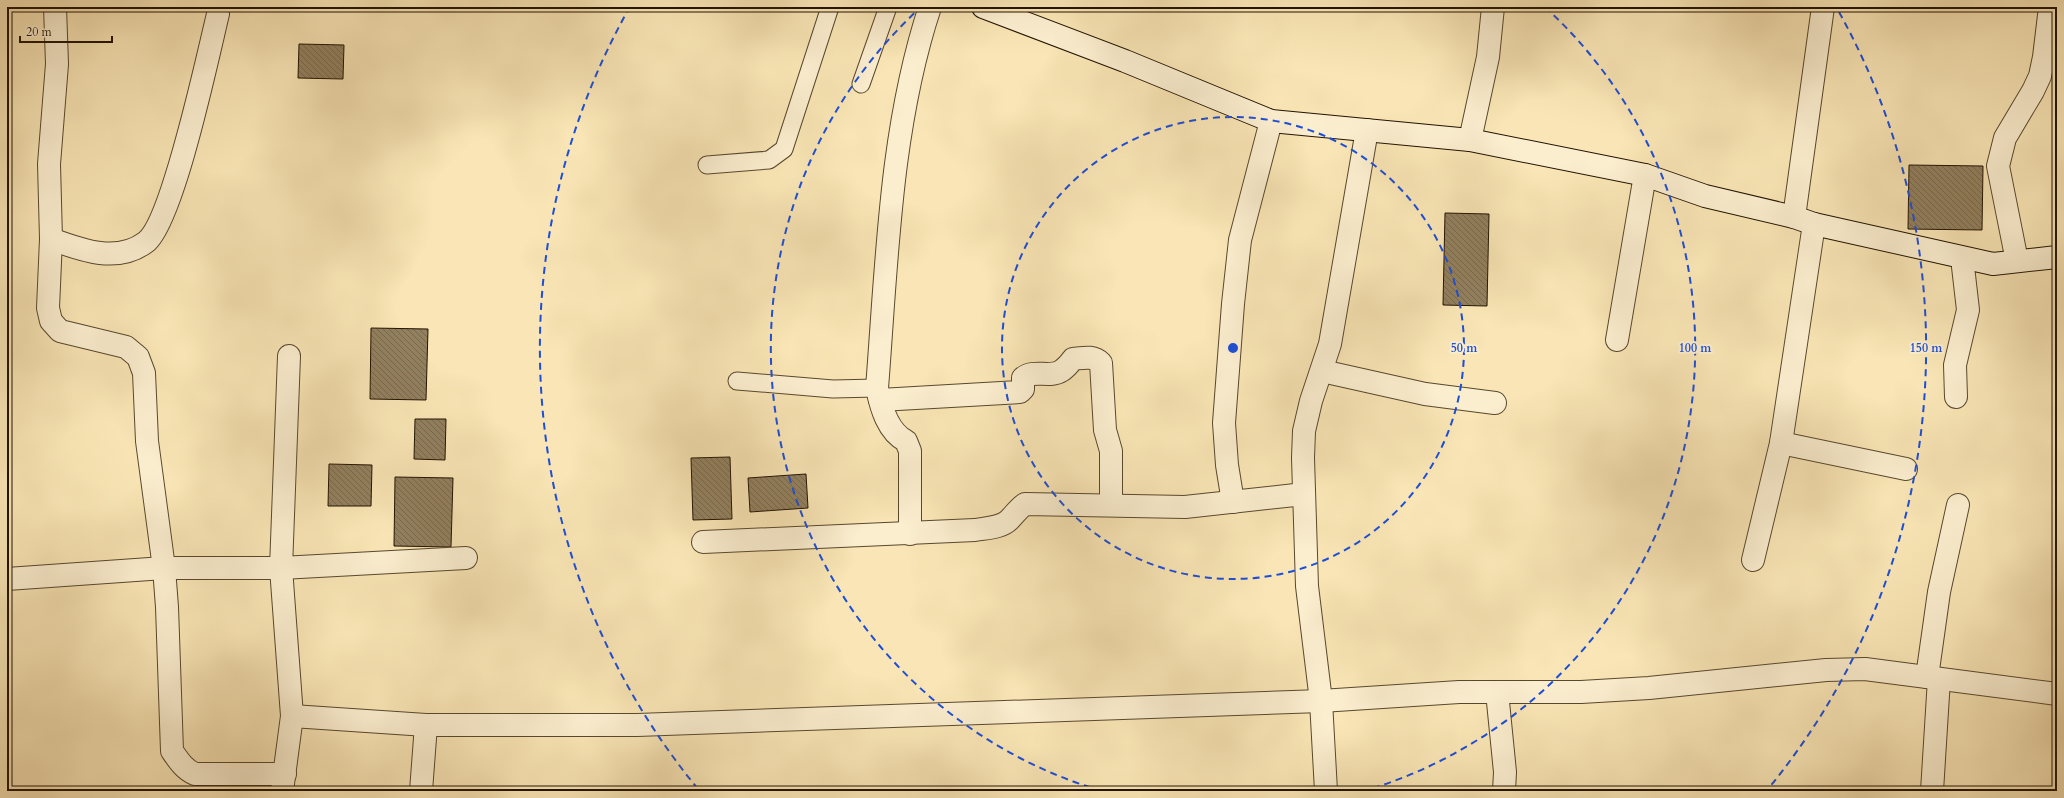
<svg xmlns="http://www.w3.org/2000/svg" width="2064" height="798" viewBox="0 0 2064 798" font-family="Cardo,serif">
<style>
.building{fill:url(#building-back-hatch);stroke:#221301}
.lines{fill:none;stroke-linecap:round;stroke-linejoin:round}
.lane-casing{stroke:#58482e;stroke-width:19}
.street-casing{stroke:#58482e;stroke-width:24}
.secondary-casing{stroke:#221301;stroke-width:24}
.lane{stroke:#fbeecf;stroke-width:17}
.street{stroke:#fbeecf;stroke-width:22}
.secondary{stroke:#fbeecf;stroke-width:22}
.ring{fill:none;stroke:#1d4ed8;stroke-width:2;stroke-dasharray:7 5}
.centre{fill:#1d4ed8;stroke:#fbeecf;stroke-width:2}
.ring-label{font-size:12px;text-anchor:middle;font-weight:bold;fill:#1d4ed8;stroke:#fbeecf;stroke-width:4;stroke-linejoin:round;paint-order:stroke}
</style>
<defs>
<pattern id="building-back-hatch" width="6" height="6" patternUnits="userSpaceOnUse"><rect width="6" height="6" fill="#92805f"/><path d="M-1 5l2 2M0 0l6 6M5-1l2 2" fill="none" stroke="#77684c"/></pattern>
</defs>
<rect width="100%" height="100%" fill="#f9e5b5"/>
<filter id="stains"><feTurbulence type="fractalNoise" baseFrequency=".005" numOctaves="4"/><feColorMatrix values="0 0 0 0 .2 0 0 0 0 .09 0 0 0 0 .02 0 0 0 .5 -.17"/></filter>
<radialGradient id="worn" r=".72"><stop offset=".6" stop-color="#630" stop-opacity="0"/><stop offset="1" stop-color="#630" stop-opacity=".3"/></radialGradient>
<g class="building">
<polygon points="299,44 344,45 343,79 298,78"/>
<polygon points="1909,165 1983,166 1982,230 1908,229"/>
<polygon points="1445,213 1489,214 1487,306 1443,305"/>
<polygon points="371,328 428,329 426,400 370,399"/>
<polygon points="415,419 446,419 445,460 414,459"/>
<polygon points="730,457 732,519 693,520 691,458"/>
<polygon points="329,464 372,465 371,506 328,506"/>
<polygon points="806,474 808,508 750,512 748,478"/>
<polygon points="395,477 453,478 451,547 394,546"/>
</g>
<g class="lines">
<g class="lane-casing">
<g id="lane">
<polyline points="861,84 888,7"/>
<polyline points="707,165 769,160 784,149 830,7"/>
<polyline points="737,381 833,389 877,388"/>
</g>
</g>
<g class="street-casing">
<g id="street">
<path d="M55,7l2,57 -8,100 2,75 -3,69 3,13 9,10 66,16 12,10 6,16 3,68 17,127 3,39 5,144c7,10 12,18 23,23h90"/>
<polyline points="1470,140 1488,57 1493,7"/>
<polyline points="1794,217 1823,7"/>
<path d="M51,239c30,11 66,25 95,3 27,-21 62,-187 72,-228"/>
<polyline points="2017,261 1998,166 2005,138 2033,91 2040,76 2044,57 2050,7"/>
<polyline points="1617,340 1645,175"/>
<polyline points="289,356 281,568 466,558"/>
<polyline points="1322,371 1425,394 1495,403"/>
<polyline points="1956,397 1955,365 1968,310 1962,258"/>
<path d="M880,400l140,-8 3,-3v-11c10,-9 27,0 38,-7 5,-3 9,-8 12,-12 10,-1 20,-4 28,4l4,67 6,21v54"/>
<polyline points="1781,443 1906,469"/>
<polyline points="1233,502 1227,465 1224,423 1233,304 1240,240 1271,121"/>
<path d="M910,534v-83l-4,-10c-18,-9 -25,-33 -29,-53 10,-127 13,-260 53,-381"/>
<path d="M703,542l272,-12c11,-2 26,-2 34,-10 6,-6 9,-11 16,-16l160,3 119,-13"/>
<polyline points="1753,560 1781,443 1814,224"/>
<polyline points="7,579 164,568 281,568 292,716 282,791"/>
<polyline points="1927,677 1939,592 1958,505"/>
<polyline points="1497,692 1505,772 1504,791"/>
<polyline points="292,716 426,725 637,725 1321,701 1459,692 1581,692 1649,688 1826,670 1865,669 2057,694"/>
<polyline points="421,791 426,725"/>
<polyline points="1326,791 1321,701 1307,586 1303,458 1304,431 1311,401 1330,344 1367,130"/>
<polyline points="1932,791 1939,679"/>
</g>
</g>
<g class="secondary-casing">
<polyline id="secondary" points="983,7 1125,61 1271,121 1470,140 1645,175 1705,196 1794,217 1814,224 1993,264 2057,257"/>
</g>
<use href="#lane" class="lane"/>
<use href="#street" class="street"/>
<use href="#secondary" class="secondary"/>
</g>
<g class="ring">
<circle cx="1233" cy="348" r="231"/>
<path d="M1102 791A462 462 0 0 1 921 7M1545 7A462 462 0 0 1 1364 791"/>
<path d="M698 789A693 693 0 0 1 627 12M1839 12A693 693 0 0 1 1768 789"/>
</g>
<circle cx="1233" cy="348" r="6" class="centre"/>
<g class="ring-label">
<text x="1464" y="352">50 m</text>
<text x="1695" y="352">100 m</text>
<text x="1926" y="352">150 m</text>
</g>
<rect width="2064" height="798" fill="none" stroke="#f9e5b5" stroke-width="24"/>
<rect x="8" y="8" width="2048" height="782" fill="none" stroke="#221301" stroke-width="2"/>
<rect x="12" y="12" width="2040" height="774" fill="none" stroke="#221301"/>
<path d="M20 36v6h92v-6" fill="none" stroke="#221301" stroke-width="2"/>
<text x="26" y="36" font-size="12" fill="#221301" stroke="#fbeecf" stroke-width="3" paint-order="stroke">20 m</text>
<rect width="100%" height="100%" filter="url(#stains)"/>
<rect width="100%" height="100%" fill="url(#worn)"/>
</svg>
